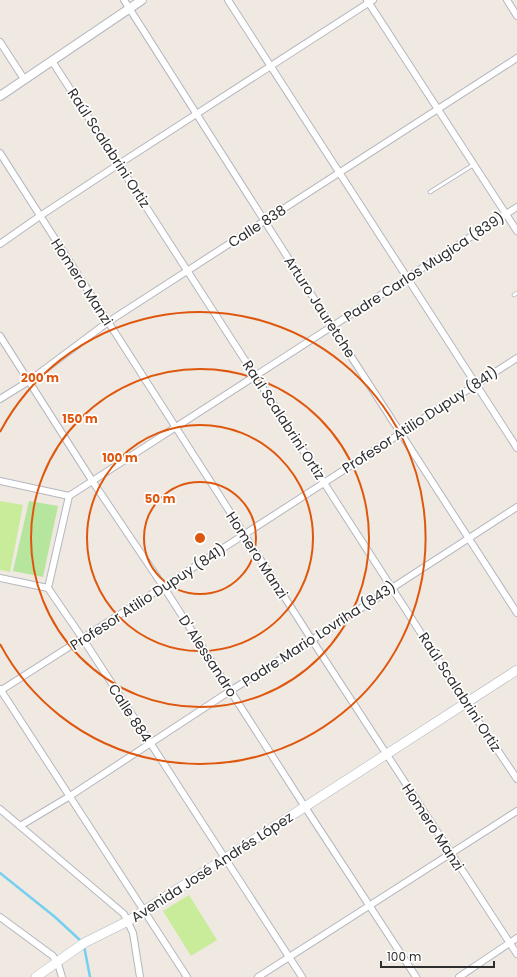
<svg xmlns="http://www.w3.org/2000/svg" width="517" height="977" viewBox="0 0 517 977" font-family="Poppins,sans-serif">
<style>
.green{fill:#b6e59e}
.pitch{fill:#c9ec9a}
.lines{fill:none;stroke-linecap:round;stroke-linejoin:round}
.stream{stroke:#75cff0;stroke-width:2.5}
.service-casing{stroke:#b4b7c1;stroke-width:4.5}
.minor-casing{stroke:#b4b7c1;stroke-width:8}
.tertiary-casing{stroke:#b4b7c1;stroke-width:10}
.secondary-casing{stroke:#b4b7c1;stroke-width:10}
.service{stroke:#fff;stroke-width:3}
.minor{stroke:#fff;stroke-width:6}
.tertiary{stroke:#fff;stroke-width:8}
.secondary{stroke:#fff;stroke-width:9}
.ring{fill:none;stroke:#df570e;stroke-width:2}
.labels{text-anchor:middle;stroke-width:3.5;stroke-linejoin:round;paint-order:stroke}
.street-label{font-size:14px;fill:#2e2e2e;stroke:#fff}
.centre{fill:#df570e;stroke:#fff;stroke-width:2}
.ring-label{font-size:12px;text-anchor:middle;font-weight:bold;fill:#df570e;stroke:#fff;stroke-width:3.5;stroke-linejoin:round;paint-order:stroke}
</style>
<rect width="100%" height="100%" fill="#efe9e1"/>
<polygon class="green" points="29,501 58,506 43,577 13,571"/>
<g class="pitch">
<polygon points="0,501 23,505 10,572 0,570"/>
<polygon points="189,895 217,940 191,956 163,911"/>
</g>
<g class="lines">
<g class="stream">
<polyline points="0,873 55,917 82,942"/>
<polyline points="84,946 90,977"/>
</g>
<g class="service-casing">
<g id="service">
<polyline points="430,192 473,165"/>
<polyline points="514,295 517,293"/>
</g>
</g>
<g class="minor-casing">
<g id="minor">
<polyline points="124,0 332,327 517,613"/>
<polyline points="228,0 517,448"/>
<polyline points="367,0 517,231"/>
<polyline points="507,0 517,16"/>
<polyline points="0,42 24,79"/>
<polyline points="52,61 466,703 517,779"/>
<polyline points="0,153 312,640 517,954"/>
<polyline points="0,244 40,216 119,164 373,0"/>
<polyline points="0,336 93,482 163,586 305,807 416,977"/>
<polyline points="0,399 29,381 108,322 517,58"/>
<polyline points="0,481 69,496 48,588 83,639 302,977"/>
<polyline points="69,496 517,207"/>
<polyline points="0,578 48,588"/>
<polyline points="0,689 187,977"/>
<path d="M0,691c173,-110 345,-221 517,-333"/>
<polyline points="0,809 124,914 133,933 140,977"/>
<polyline points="20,826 70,796 230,691 312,640 517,507"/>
<polyline points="0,917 53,956 59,967 62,977"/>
<polyline points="258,977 517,811"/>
<polyline points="459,977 517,938"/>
</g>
</g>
<g class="tertiary-casing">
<polyline id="tertiary" points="0,96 142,0"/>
</g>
<g class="secondary-casing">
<polyline id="secondary" points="36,977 84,943 128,921 517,670"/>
</g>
<use href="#service" class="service"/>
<use href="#minor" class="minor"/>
<use href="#tertiary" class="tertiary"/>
<use href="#secondary" class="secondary"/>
</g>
<g class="ring">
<circle cx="200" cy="538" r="56"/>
<circle cx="200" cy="538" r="113"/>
<circle cx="200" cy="538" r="169"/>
<path d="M0 432A226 226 0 1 1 0 644"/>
</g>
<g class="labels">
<g class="street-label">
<text transform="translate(109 148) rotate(57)" y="5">Raúl Scalabrini Ortiz</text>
<text transform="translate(257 226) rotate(-33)" y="5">Calle 838</text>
<text transform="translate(424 267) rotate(-33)" y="5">Padre Carlos Mugica (839)</text>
<text transform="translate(82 282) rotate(57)" y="5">Homero Manzi</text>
<text transform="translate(320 307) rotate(57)" y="5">Arturo Jauretche</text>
<text transform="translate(284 420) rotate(57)" y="5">Raúl Scalabrini Ortiz</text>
<text transform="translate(420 420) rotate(-33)" y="5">Profesor Atilio Dupuy (841)</text>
<text transform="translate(257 555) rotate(57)" y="5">Homero Manzi</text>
<text transform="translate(148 597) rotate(-33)" y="5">Profesor Atilio Dupuy (841)</text>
<text transform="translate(319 634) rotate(-33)" y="5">Padre Mario Lovriha (843)</text>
<text transform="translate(208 656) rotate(57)" y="5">D' Alessandro</text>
<text transform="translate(460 692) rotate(57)" y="5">Raúl Scalabrini Ortiz</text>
<text transform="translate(130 713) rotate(57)" y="5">Calle 884</text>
<text transform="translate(433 827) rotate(57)" y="5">Homero Manzi</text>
<text transform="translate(212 867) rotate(-33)" y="5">Avenida José Andrés López</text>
</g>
</g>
<circle cx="200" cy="538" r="6" class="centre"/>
<g class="ring-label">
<text x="40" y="382">200 m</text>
<text x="80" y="423">150 m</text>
<text x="120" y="462">100 m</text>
<text x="160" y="503">50 m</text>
</g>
<path d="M381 961v6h113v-6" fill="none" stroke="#2e2e2e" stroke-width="2"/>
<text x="387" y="961" font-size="12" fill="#2e2e2e" stroke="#ffffff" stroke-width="3" paint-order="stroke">100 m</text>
</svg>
